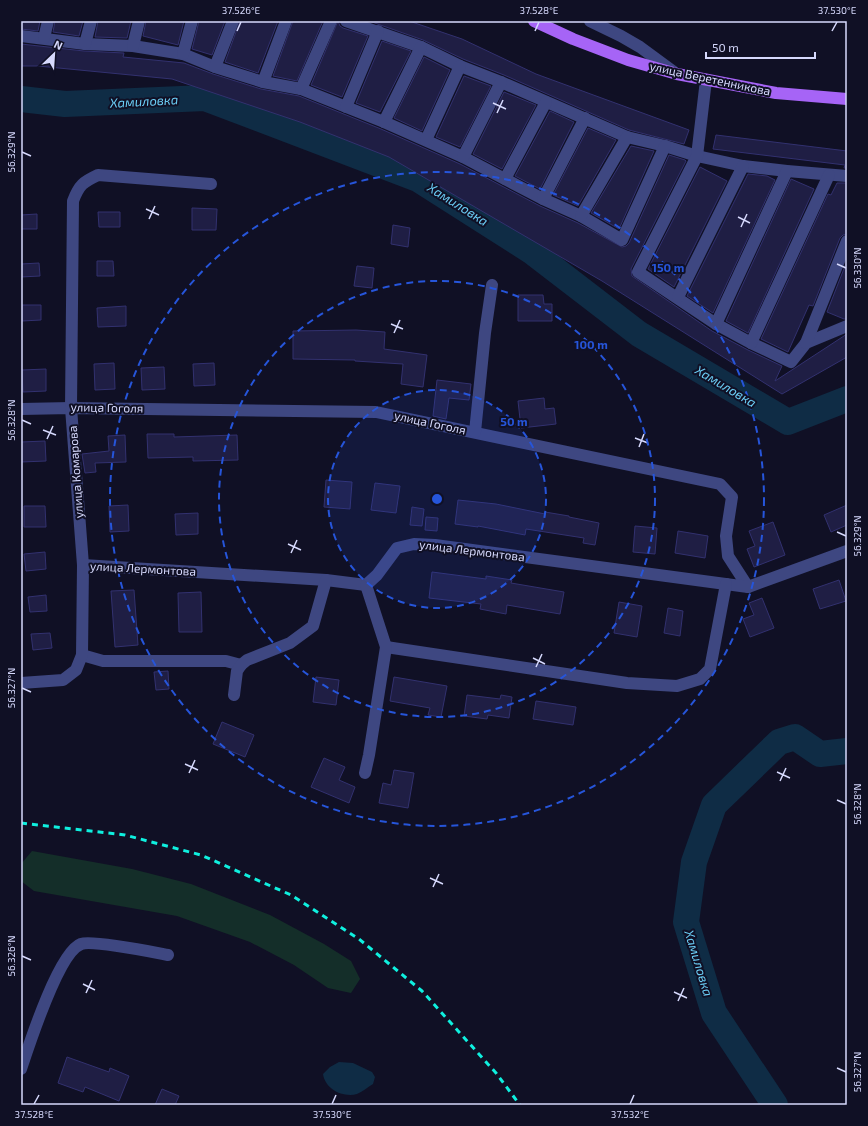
<svg xmlns="http://www.w3.org/2000/svg" width="868" height="1126" viewBox="0 0 868 1126" font-family="'Exo 2',sans-serif">
<style>
.green{fill:#142e29}
.water{fill:#0f2c45}
.lines{fill:none;stroke-linecap:round;stroke-linejoin:round}
.river{stroke:#0f2c45;stroke-width:26}
.building{fill:#1f1e44;stroke:#32316f}
.minor{stroke:#3e4781;stroke-width:12}
.major{stroke:#a664f6;stroke-width:12}
.rail{stroke:#0ff0df;stroke-width:3;stroke-dasharray:6 5;stroke-linecap:butt}
.ticks{fill:none;stroke:#d6d9fd;stroke-width:1.5}
.ring{fill:none;stroke:#2655da;stroke-width:2;stroke-dasharray:7 5}
.labels{text-anchor:middle;stroke-width:4;stroke-linejoin:round;paint-order:stroke}
.street-label{font-size:12px;fill:#d6d9fd;stroke:#101025}
.water-label{font-size:13px;font-style:italic;fill:#6bcef6;stroke:#101025}
.centre{fill:#2655da;stroke:#101025;stroke-width:2}
.ring-label{font-size:12px;text-anchor:middle;font-weight:bold;fill:#2655da;stroke:#101025;stroke-width:4;stroke-linejoin:round;paint-order:stroke}
.neatline{fill:none;stroke:#d6d9fd;stroke-width:1.5}
.ticks-label{font-size:10px;text-anchor:middle;fill:#d6d9fd}
</style>
<rect width="100%" height="100%" fill="#101025"/>
<polygon class="green" points="32,851 132,869 191,884 270,915 324,944 351,961 360,979 351,993 328,988 294,965 250,942 177,916 34,891 21,881 21,864"/>
<path class="water" d="M339,1062l14,1 19,9 3,5 -2,7c-5,3 -11,8 -16,10 -14,4 -32,-5 -34,-20l7,-7z"/>
<g class="lines">
<g class="river">
<polyline points="21,99 65,104 205,98 418,179 531,251 639,334 788,422 847,399"/>
<polyline points="775,1105 714,1013 686,922 694,862 714,805 779,742 795,737 820,754 847,751"/>
</g>
</g>
<g class="building">
<polygon points="21,21 40,21 38,31 21,29"/>
<polygon points="55,21 83,21 79,36 53,32"/>
<polygon points="98,21 131,21 127,38 95,37"/>
<polygon points="146,21 184,21 178,45 143,36"/>
<polygon points="199,21 225,21 212,55 192,49"/>
<polygon points="240,21 278,21 258,73 225,62"/>
<polygon points="293,21 323,21 297,81 273,76"/>
<polygon points="338,21 340,26 343,28 368,36 342,97 311,85"/>
<polygon points="369,21 409,21 462,39 536,74 689,130 684,144 629,130 504,75 463,59 423,40"/>
<polygon points="382,41 411,51 380,112 356,103"/>
<polygon points="21,44 84,51 124,53 123,57 184,63 213,74 261,89 299,96 381,129 460,164 540,206 578,223 622,247 626,246 629,243 669,155 685,160 686,161 631,269 632,276 712,331 748,350 782,366 775,381 847,334 847,357 782,394 602,281 389,157 300,122 172,79 38,66 21,66"/>
<polygon points="424,57 450,70 422,131 394,118"/>
<polygon points="464,76 491,86 460,147 436,137"/>
<polygon points="504,92 536,105 502,169 473,154"/>
<polygon points="550,111 574,122 540,189 515,176"/>
<polygon points="588,128 616,140 578,206 553,195"/>
<polygon points="716,135 847,151 847,168 844,168 845,165 713,149"/>
<polygon points="631,146 654,151 619,229 591,213"/>
<polygon points="700,167 727,181 674,287 648,269"/>
<polygon points="748,174 767,176 775,180 713,313 687,296"/>
<polygon points="791,179 814,189 748,333 726,321"/>
<polygon points="837,183 847,183 847,234 843,235 840,238 813,306 809,305 788,352 761,339 828,194 831,195"/>
<polygon points="192,208 217,209 216,230 192,230"/>
<polygon points="98,212 120,212 120,227 99,227"/>
<polygon points="37,214 37,229 21,229 21,215"/>
<polygon points="393,225 410,228 408,247 391,244"/>
<polygon points="97,261 113,261 114,276 97,276"/>
<polygon points="847,261 847,319 844,319 827,312"/>
<polygon points="39,263 40,276 21,277 21,264"/>
<polygon points="357,266 374,268 372,288 354,286"/>
<polygon points="518,295 543,295 544,304 552,304 552,321 518,321"/>
<polygon points="22,305 41,305 41,320 22,321"/>
<polygon points="126,306 126,326 98,327 97,308"/>
<polygon points="356,330 385,332 384,349 427,355 423,387 401,384 403,364 355,361 355,360 293,359 293,331"/>
<polygon points="114,363 115,389 95,390 94,364"/>
<polygon points="214,363 215,385 194,386 193,364"/>
<polygon points="164,367 165,389 142,390 141,368"/>
<polygon points="46,369 46,391 23,392 22,370"/>
<polygon points="437,380 471,384 469,400 449,398 446,419 433,416"/>
<polygon points="544,398 545,409 554,408 556,424 521,428 518,401"/>
<polygon points="147,434 174,434 174,437 237,435 238,460 193,461 193,457 148,458"/>
<polygon points="125,435 126,462 95,463 96,472 85,473 82,454 109,451 108,436"/>
<polygon points="45,441 46,461 21,462 21,442"/>
<polygon points="326,480 352,482 350,509 324,507"/>
<polygon points="375,483 400,486 396,513 371,510"/>
<polygon points="458,500 496,504 545,514 545,512 569,516 569,517 599,523 595,545 583,543 584,538 526,529 525,535 478,526 478,527 455,524"/>
<polygon points="128,505 129,531 110,532 109,506"/>
<polygon points="847,505 847,525 831,532 824,515"/>
<polygon points="24,506 45,506 46,527 24,527"/>
<polygon points="412,507 424,509 422,526 410,525"/>
<polygon points="198,513 198,534 176,535 175,514"/>
<polygon points="426,517 438,518 437,531 425,530"/>
<polygon points="773,522 785,555 754,567 747,549 755,546 749,531"/>
<polygon points="635,526 657,528 655,554 633,552"/>
<polygon points="678,531 708,536 705,558 675,553"/>
<polygon points="45,552 46,569 26,571 24,554"/>
<polygon points="432,572 486,579 486,576 512,580 511,583 564,592 560,614 507,605 506,614 480,609 481,604 429,598"/>
<polygon points="839,580 846,601 820,609 813,589"/>
<polygon points="134,590 138,645 115,647 111,591"/>
<polygon points="201,592 202,632 179,632 178,593"/>
<polygon points="46,595 47,611 30,612 28,597"/>
<polygon points="762,598 774,628 750,637 743,619 754,615 749,603"/>
<polygon points="619,602 642,606 637,637 614,633"/>
<polygon points="668,608 683,611 680,636 664,633"/>
<polygon points="50,633 52,648 33,650 31,634"/>
<polygon points="168,671 169,689 156,690 154,672"/>
<polygon points="316,677 339,680 336,705 313,702"/>
<polygon points="394,677 447,686 441,717 428,715 430,708 390,701"/>
<polygon points="467,695 500,699 501,695 512,697 509,718 488,715 487,719 464,716"/>
<polygon points="536,701 576,707 573,725 533,719"/>
<polygon points="222,722 254,735 245,757 213,744"/>
<polygon points="324,758 345,767 339,780 355,787 349,803 311,787"/>
<polygon points="394,770 414,773 408,808 379,803 383,783 391,785"/>
<polygon points="67,1057 109,1072 110,1068 129,1076 119,1101 85,1087 83,1092 58,1083"/>
<polygon points="162,1089 179,1096 175,1105 155,1105"/>
</g>
<g class="lines">
<g class="minor">
<polyline points="346,21 421,47 460,66 501,82 627,137 665,146 697,156 743,166 787,171 847,176"/>
<polyline points="590,21 621,36 640,47 674,72"/>
<polyline points="21,36 85,44 133,46 183,54 215,67 263,82 301,89 384,122 463,157 543,199 581,216 622,240 665,146"/>
<polyline points="44,38 48,21"/>
<polyline points="85,44 91,21"/>
<polyline points="133,46 139,21"/>
<polyline points="183,54 192,21"/>
<polyline points="215,67 233,21"/>
<polyline points="706,80 697,156 638,272 716,324 751,343 791,362 806,343 847,326"/>
<polyline points="263,82 286,21"/>
<polyline points="301,89 331,21"/>
<polyline points="346,107 378,31"/>
<polyline points="384,122 421,47"/>
<polyline points="426,140 460,66"/>
<polyline points="463,157 501,82"/>
<polyline points="505,179 546,102"/>
<polyline points="543,199 585,118"/>
<polyline points="581,216 627,137"/>
<polyline points="678,297 743,166"/>
<polyline points="716,324 787,171"/>
<polyline points="751,343 829,175"/>
<polyline points="806,343 847,241"/>
<polyline points="21,409 71,408 376,412 720,484 732,497 726,536 728,556 748,587"/>
<polyline points="475,432 485,333 492,285"/>
<polyline points="83,565 326,580 366,585 377,575 397,548 414,544 435,545 748,587 847,551"/>
<polyline points="386,647 627,683 677,686 700,679 710,669 726,584"/>
<polyline points="82,655 103,661 226,661 241,665"/>
<path d="M21,683l42,-3 13,-10 6,-15 1,-90 -12,-157 2,-207c6,-16 10,-19 25,-26l113,9"/>
<polyline points="234,695 237,671 241,665 247,660 290,643 313,626 326,580"/>
<polyline points="365,773 369,755 386,647 366,585"/>
<path d="M21,1069c8,-24 38,-117 60,-125 12,-4 71,8 87,11"/>
</g>
<polyline class="major" points="534,21 573,39 628,60 677,74 776,93 847,99"/>
<polyline class="rail" points="21,823 125,835 201,855 291,895 359,939 422,991 496,1073 520,1105"/>
</g>
<path class="ticks" d="M237,31l4,-9M535,31l4,-9M832,31l5,-9M493,103l13,6M497,113l6,-13M22,152l9,4M146,209l13,6M738,217l12,6M149,219l6,-13M741,227l6,-13M837,264l9,4M391,324l12,5M394,333l6,-13M22,420l9,4M43,430l13,5M635,438l13,5M47,439l6,-13M639,447l5,-13M837,532l9,4M288,544l13,6M291,553l6,-13M533,658l12,6M536,667l6,-13M22,688l9,4M185,764l13,6M777,772l13,6M189,773l6,-13M780,781l6,-13M837,800l9,4M430,878l13,6M433,887l6,-13M22,956l9,4M83,984l12,6M674,992l13,6M86,993l6,-13M678,1001l6,-13M837,1068l9,4M34,1104l5,-9M332,1104l4,-9M630,1104l4,-9"/>
<circle cx="437" cy="499" r="109" fill="#2655da" fill-opacity=".12"/>
<g class="ring">
<circle cx="437" cy="499" r="109"/>
<circle cx="437" cy="499" r="218"/>
<circle cx="437" cy="499" r="327"/>
</g>
<g class="labels">
<g class="street-label">
<text transform="translate(710 79) rotate(12)" y="4">улица Веретенникова</text>
<text transform="translate(107 408) rotate(1)" y="4">улица Гоголя</text>
<text transform="translate(430 423) rotate(12)" y="4">улица Гоголя</text>
<text transform="translate(76 472) rotate(-94)" y="4">улица Комарова</text>
<text transform="translate(472 551) rotate(7)" y="4">улица Лермонтова</text>
<text transform="translate(143 569) rotate(3)" y="4">улица Лермонтова</text>
</g>
<g class="water-label">
<text transform="translate(144 101) rotate(-3)" y="5">Хамиловка</text>
<text transform="translate(458 204) rotate(32)" y="5">Хамиловка</text>
<text transform="translate(726 386) rotate(31)" y="5">Хамиловка</text>
<text transform="translate(699 963) rotate(73)" y="5">Хамиловка</text>
</g>
</g>
<circle cx="437" cy="499" r="6" class="centre"/>
<g class="ring-label">
<text x="668" y="272">150 m</text>
<text x="591" y="349">100 m</text>
<text x="514" y="426">50 m</text>
</g>
<rect width="868" height="1126" fill="none" stroke="#101025" stroke-width="44"/>
<g transform="translate(54 54) rotate(25)" stroke="#101025" stroke-width="3" paint-order="stroke">
<path d="M0-3L7 15L0 10L-7 15Z" fill="#d6d9fd"/>
<text y="-6" font-size="11" font-weight="bold" text-anchor="middle" fill="#d6d9fd">N</text>
</g>
<path d="M706 52v6h109v-6" fill="none" stroke="#d6d9fd" stroke-width="2"/>
<text x="712" y="52" font-size="12" fill="#d6d9fd" stroke="#101025" stroke-width="3" paint-order="stroke">50 m</text>
<rect x="22" y="22" width="824" height="1082" class="neatline"/>
<g class="ticks-label">
<text x="241" y="14">37.526°E</text>
<text x="539" y="14">37.528°E</text>
<text x="837" y="14">37.530°E</text>
<text transform="translate(11 152) rotate(-90)" y="4">56.329°N</text>
<text transform="translate(857 268) rotate(-90)" y="4">56.330°N</text>
<text transform="translate(11 420) rotate(-90)" y="4">56.328°N</text>
<text transform="translate(857 536) rotate(-90)" y="4">56.329°N</text>
<text transform="translate(11 688) rotate(-90)" y="4">56.327°N</text>
<text transform="translate(857 804) rotate(-90)" y="4">56.328°N</text>
<text transform="translate(11 956) rotate(-90)" y="4">56.326°N</text>
<text transform="translate(857 1072) rotate(-90)" y="4">56.327°N</text>
<text x="34" y="1118">37.528°E</text>
<text x="332" y="1118">37.530°E</text>
<text x="630" y="1118">37.532°E</text>
</g>
</svg>
